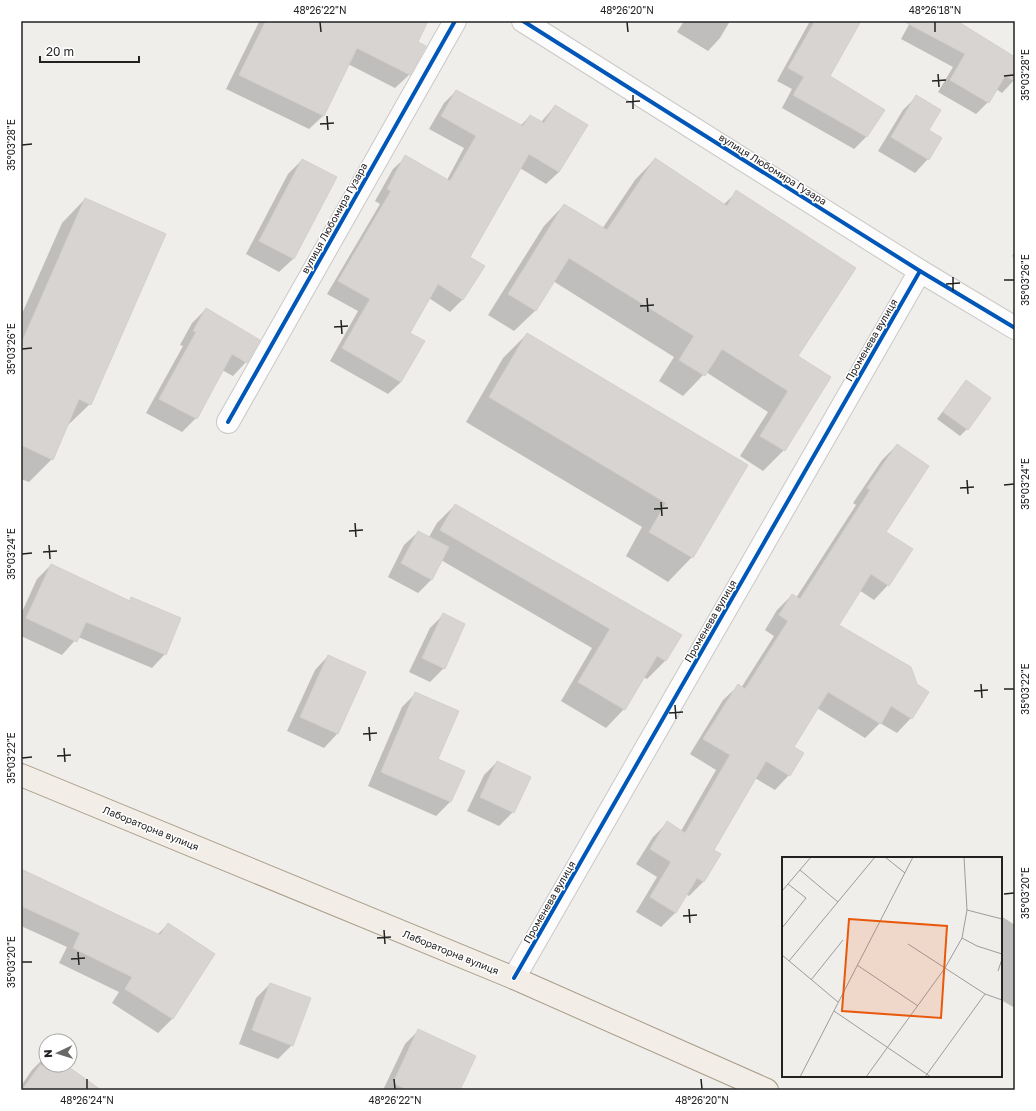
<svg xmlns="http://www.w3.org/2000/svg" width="1036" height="1111" viewBox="0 0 1036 1111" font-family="'Golos Text',sans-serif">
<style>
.shadow{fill:#0003}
.building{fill:#d7d4d2;stroke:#d3d0cc}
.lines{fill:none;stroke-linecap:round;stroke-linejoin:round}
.minor-casing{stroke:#c9c8c7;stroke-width:24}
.major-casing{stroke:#a79c86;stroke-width:24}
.minor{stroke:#fdfcfc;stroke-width:22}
.major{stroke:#f3ede7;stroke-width:22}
.cycleway-casing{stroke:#fff;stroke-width:6}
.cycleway{stroke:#0057b8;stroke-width:4}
.ticks{fill:none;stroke:#222;stroke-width:1.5}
.labels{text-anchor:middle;stroke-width:3;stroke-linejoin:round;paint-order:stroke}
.street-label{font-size:10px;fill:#222;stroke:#fff}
.inset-road{fill:none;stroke:#9e9c9b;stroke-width:1}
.view{fill:#e8590c;fill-opacity:0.15;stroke:#e8590c;stroke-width:2}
.inset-edge{fill:none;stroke:#222;stroke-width:2}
.neatline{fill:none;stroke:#222;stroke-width:1.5}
.ticks-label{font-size:10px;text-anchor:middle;fill:#222}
</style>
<rect width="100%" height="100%" fill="#f0eeeb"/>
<g class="shadow">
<polygon points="258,21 417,21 417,42 425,47 409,75 395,88 348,64 323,116 309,129 226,89 259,22"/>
<polygon points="684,21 730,21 720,38 708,51 677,32"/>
<polygon points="810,21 852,21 829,76 883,111 866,137 854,149 782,108 792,89 777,81"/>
<polygon points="911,21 956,21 1015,58 1015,79 1002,93 996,89 988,102 976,114 938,92 953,67 901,39"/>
<polygon points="456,91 520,126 530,116 541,122 555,106 587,125 559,172 546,184 520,168 469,257 483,267 462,300 450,312 429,298 409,333 401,382 388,394 330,361 358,311 327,294 380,204 375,201 393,169 406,157 447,180 464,148 429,129 444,103"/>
<polygon points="916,97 928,130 928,159 915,173 878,151 903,110"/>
<polygon points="655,159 723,205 737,192 797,357 784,450 763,471 740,456 768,412 706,372 683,396 659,381 674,357 553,281 535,311 514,331 488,315 544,226 564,205 602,229 635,180"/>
<polygon points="302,160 335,178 293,259 279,272 246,254 288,174"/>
<polygon points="85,199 90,404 66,427 52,459 29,482 21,479 21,316 62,223"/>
<polygon points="1015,252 1015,258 1012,256"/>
<polygon points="206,309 246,362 233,376 222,370 196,418 182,432 146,413 183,346 180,345 192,323"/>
<polygon points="527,334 747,465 692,557 668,582 626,556 642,527 466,422 503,358"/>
<polygon points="966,381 967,429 960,436 937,419"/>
<polygon points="897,445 884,532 888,585 874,600 859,590 838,625 911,718 897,733 880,723 865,738 817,708 792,747 789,775 775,790 755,778 713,850 703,882 689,896 686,894 676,912 661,927 636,912 657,877 636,864 653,837 667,823 681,831 716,770 690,754 723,700 738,686 741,688 774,636 765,630 777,610 792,595 796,598 856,505 853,503 882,460"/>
<polygon points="455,505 680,635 665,661 647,679 643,677 624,709 606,728 561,701 592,648 441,560 432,579 418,593 388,577 404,545 418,532 429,537 437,523"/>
<polygon points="51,565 129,601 131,598 165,654 152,668 78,637 62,655 21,636 21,614 37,579"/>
<polygon points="443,615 444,668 430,682 409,672 430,628"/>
<polygon points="328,656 365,673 337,734 324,748 287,731 315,670"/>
<polygon points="416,693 437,760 463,771 450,802 436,816 368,786 402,707"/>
<polygon points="497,762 513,812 499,826 467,811 484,775"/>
<polygon points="21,869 157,935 168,924 214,954 172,1019 158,1033 112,1003 119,992 59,963 67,947 21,926"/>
<polygon points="1001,916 1015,925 1015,1008 1001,1000"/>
<polygon points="270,984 292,1045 278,1059 239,1044 256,998"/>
<polygon points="419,1030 459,1090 383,1090 405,1044"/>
<polygon points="46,1056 46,1065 64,1065 100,1090 21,1090 21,1086 32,1070"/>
</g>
<g class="building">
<polygon points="266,21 428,21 418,42 426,46 410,75 357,48 324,116 239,75"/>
<polygon points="815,21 861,21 830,76 885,110 867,137 793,95 804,77 788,68"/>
<polygon points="903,21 957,21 1015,57 1015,81 1001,74 1005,76 989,103 950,80 965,54"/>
<polygon points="456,90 523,126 530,115 544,123 555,105 588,125 559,172 529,154 470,257 485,266 463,300 438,284 410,333 425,341 401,382 342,348 370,299 338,281 391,191 387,189 405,155 450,181 476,136 441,116"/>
<polygon points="916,95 941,110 929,130 942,138 929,160 891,137"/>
<polygon points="655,158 727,206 736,190 856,268 798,356 831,377 785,451 760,436 788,391 722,349 705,376 679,360 694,336 569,258 536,311 508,294 564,204 607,230"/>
<polygon points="302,159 337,177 294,259 259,241"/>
<polygon points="85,198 166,234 91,405 79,399 53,460 21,445 21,344"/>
<polygon points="206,308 260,340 247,363 232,354 197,419 159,399 196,332 193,331"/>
<polygon points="527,333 748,465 693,558 649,532 666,503 489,397"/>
<polygon points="966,380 991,398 968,430 943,412"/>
<polygon points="897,444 929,466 886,532 913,549 889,586 871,574 839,625 911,667 917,684 929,692 912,719 891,706 881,724 828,692 794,747 804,753 790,776 766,761 714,850 721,854 704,882 697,878 676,913 650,897 671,862 650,849 667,821 685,833 730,755 703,739 738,684 745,689 788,621 779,615 792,594 800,599 870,490 867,488"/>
<polygon points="455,504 682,635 666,661 657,656 625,710 578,682 610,629 440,530"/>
<polygon points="418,531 449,547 432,580 401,563"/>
<polygon points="51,564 130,601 131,597 181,618 166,655 86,622 77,642 26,618"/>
<polygon points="443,613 465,624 445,669 422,658"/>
<polygon points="328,655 366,672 338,734 300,717"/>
<polygon points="415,692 459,711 438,759 465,771 451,802 381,772"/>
<polygon points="497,761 531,777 514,813 480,797"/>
<polygon points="21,869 160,935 168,923 215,954 173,1019 125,989 132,977 73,948 80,933 21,906"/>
<polygon points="270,983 311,998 293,1046 252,1030"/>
<polygon points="418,1029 476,1056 460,1090 408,1090 393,1083"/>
<polygon points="40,1065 66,1065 101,1090 22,1090"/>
</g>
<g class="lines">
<g class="minor-casing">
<g id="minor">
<polyline points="523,21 920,271 1015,328"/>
<polyline points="228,422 455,21"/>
<polyline points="514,978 920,271"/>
</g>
</g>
<g class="major-casing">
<polyline id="major" points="21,775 514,978 767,1090"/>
</g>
<use href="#minor" class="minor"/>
<use href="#major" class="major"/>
<g class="cycleway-casing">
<g id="cycleway">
<polyline points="523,21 920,271 1015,328"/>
<polyline points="228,422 455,21"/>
<polyline points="514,978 920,271"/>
</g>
</g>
<use href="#cycleway" class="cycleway"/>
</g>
<path class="ticks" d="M320,22l1,10M627,22l1,10M935,22v10M938,74l1,13M1004,76l10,-1M932,81l14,-1M633,95v14M626,102l14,-1M327,116l1,14M320,124l14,-1M22,145l10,-1M953,277v14M1004,280h10M946,284l14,-1M647,298l1,14M640,306l14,-1M341,320l1,14M334,327l14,-1M22,349l10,-1M967,480l1,14M1004,485l10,-1M960,488l14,-1M661,502l1,14M654,509l14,-1M355,523l1,14M349,531l14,-1M49,545l1,14M43,552l14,-1M22,554l10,-1M981,684l1,14M1004,689h10M974,691l14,-1M675,705l1,14M669,713l14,-1M369,727l1,14M363,734l14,-1M64,748l1,14M57,756l14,-1M22,758l10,-1M1004,894l10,-1M689,909l1,14M683,916l14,-1M384,930l1,14M377,938l14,-1M78,952l1,13M71,959l14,-1M22,962h10M87,1079v10M394,1079l1,10M701,1079l1,10"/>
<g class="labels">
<g class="street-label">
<text transform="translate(773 169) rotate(32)" y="4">вулиця Любомира Гузара</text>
<text transform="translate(334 218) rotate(-61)" y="4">вулиця Любомира Гузара</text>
<text transform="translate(871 340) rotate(-60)" y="4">Променева вулиця</text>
<text transform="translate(710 621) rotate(-60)" y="4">Променева вулиця</text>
<text transform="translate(151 828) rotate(22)" y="4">Лабораторна вулиця</text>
<text transform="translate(549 902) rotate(-60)" y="4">Променева вулиця</text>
<text transform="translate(451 952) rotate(22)" y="4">Лабораторна вулиця</text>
</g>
</g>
<g transform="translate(782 857)">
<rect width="220" height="220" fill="#f0eeeb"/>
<path class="inset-road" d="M103,0l20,16M18,13l38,32M0,34l29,-34M185,53l35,9M0,71l24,-30 -18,-14M180,81l15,8 25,8M126,87l77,50 17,6M0,98l56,47M7,104l86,-104M75,108l61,41M216,114l4,-12M29,123l32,-40M52,154l97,66M18,220l113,-220M84,220l79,-109 17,-30 5,-28 -3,-53M143,220l60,-83"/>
<path class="view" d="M67,62l98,7 -6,92 -99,-7z"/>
<rect width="220" height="220" class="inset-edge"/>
</g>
<rect width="1036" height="1111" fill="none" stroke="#ffffff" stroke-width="44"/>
<g transform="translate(58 1053) rotate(266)"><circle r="19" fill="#ffffff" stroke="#a7a7a7"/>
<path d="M0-3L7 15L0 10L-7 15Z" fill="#6a6968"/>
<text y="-6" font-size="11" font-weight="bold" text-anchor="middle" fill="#222222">N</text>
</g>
<path d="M40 56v6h99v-6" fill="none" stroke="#222222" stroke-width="2"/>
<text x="46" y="56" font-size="12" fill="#222222" stroke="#ffffff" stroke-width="3" paint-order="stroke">20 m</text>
<rect x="22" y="22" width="992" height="1067" class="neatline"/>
<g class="ticks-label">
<text x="320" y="14">48°26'22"N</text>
<text x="627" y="14">48°26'20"N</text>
<text x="935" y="14">48°26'18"N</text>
<text transform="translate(1025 75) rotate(-90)" y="4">35°03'28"E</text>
<text transform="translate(11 145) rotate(-90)" y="4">35°03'28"E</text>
<text transform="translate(1025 280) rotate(-90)" y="4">35°03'26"E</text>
<text transform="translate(11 349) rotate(-90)" y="4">35°03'26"E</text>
<text transform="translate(1025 484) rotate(-90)" y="4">35°03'24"E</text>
<text transform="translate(11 554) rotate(-90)" y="4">35°03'24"E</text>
<text transform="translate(1025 689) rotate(-90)" y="4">35°03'22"E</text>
<text transform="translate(11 758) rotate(-90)" y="4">35°03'22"E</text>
<text transform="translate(1025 893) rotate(-90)" y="4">35°03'20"E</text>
<text transform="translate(11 962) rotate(-90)" y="4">35°03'20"E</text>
<text x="87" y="1104">48°26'24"N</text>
<text x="395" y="1104">48°26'22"N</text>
<text x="702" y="1104">48°26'20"N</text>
</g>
</svg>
